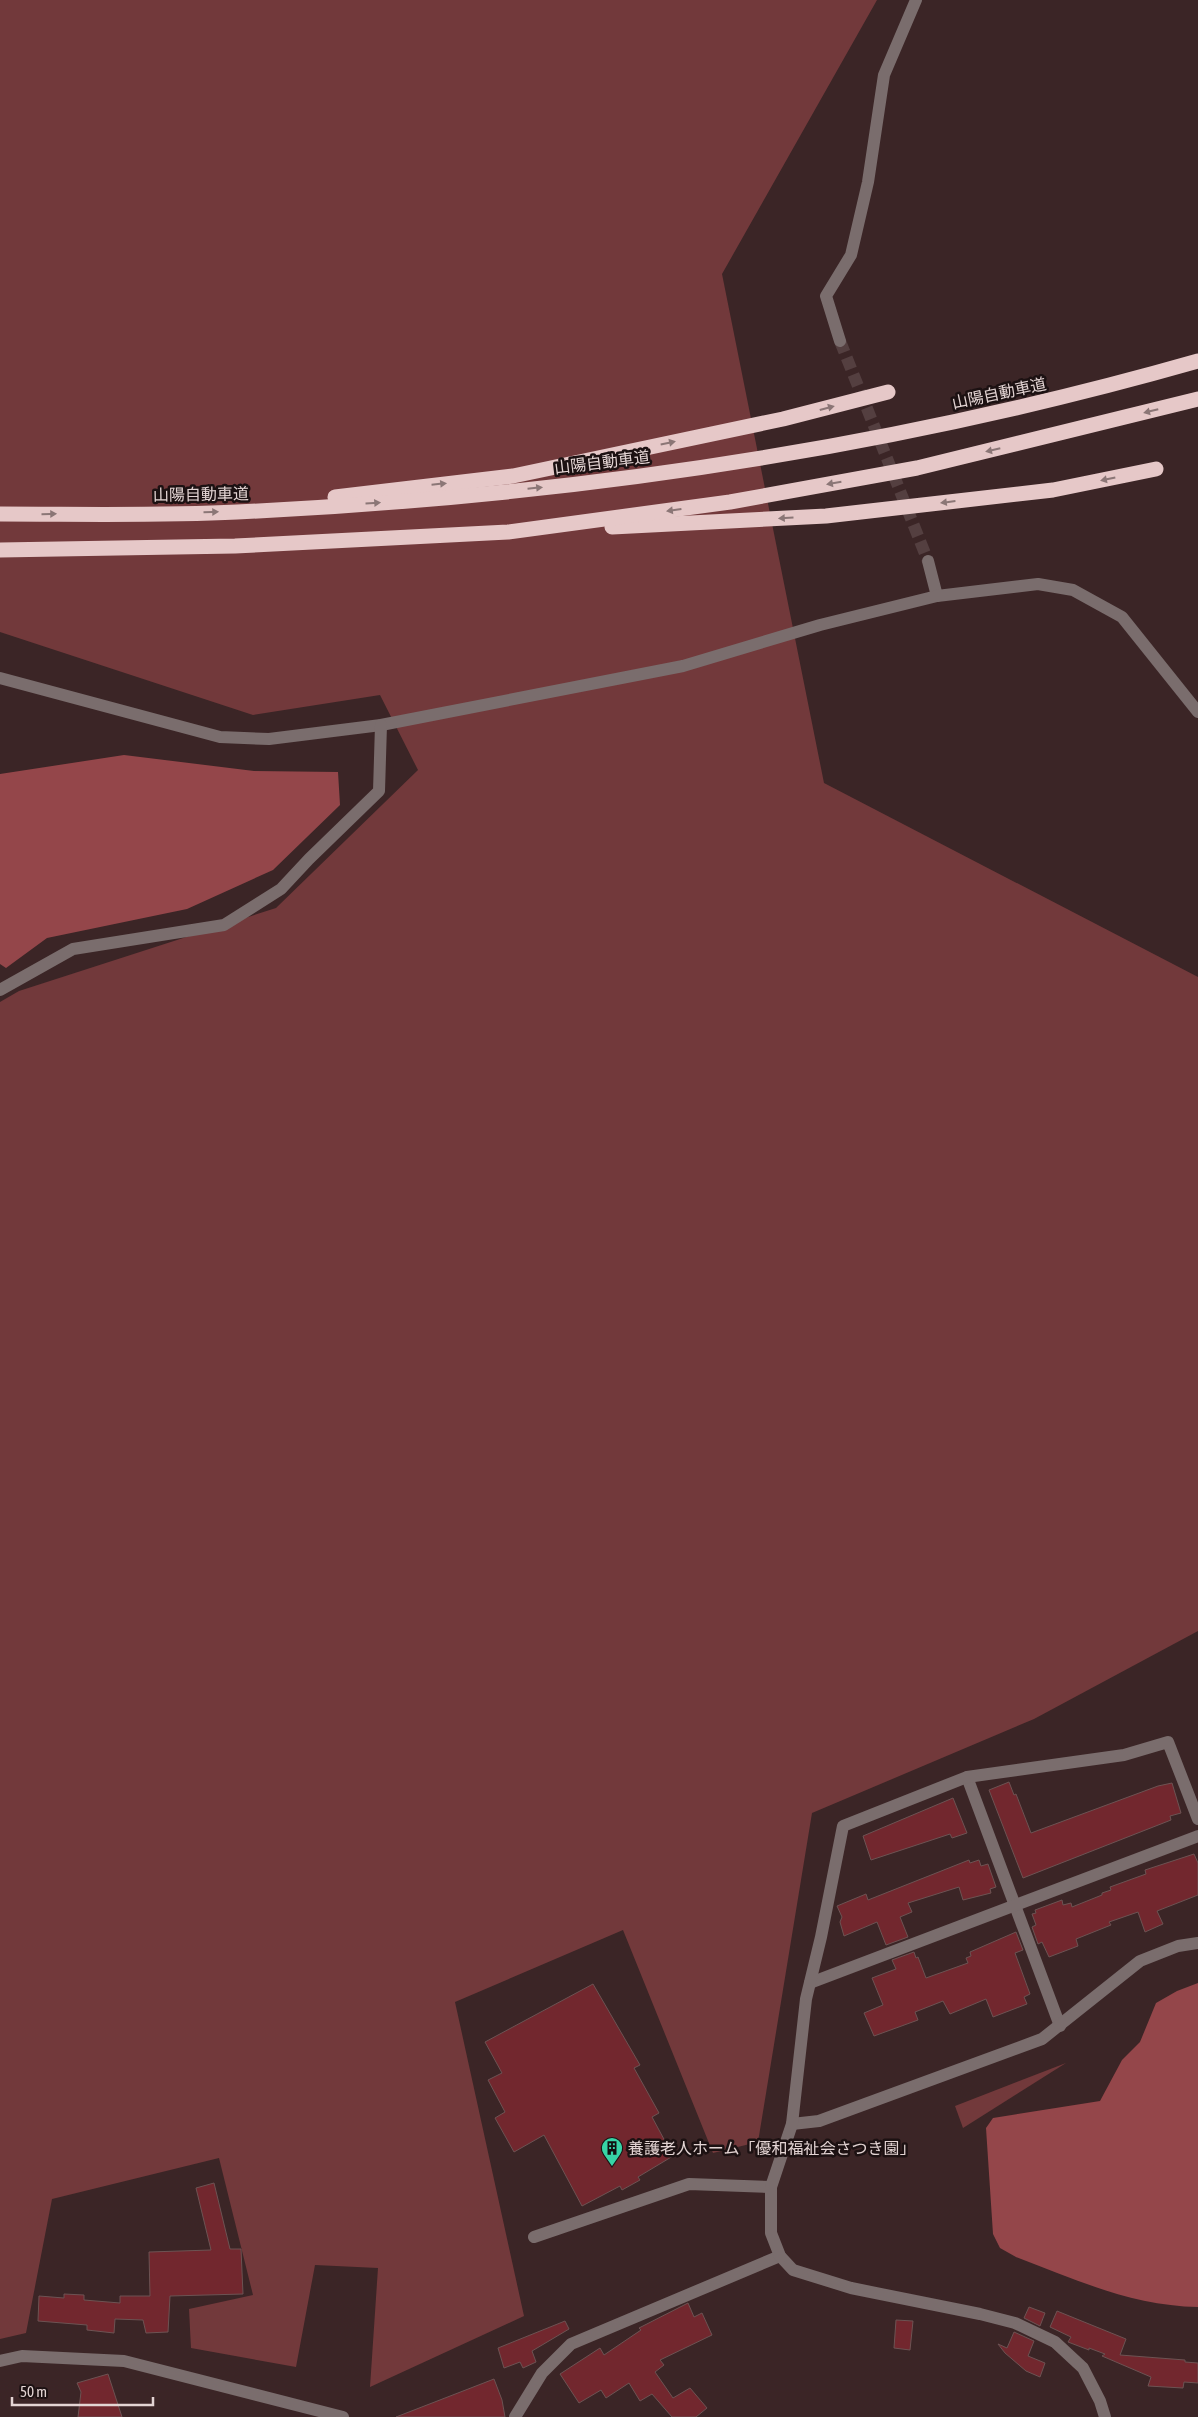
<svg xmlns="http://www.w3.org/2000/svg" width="1198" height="2417" viewBox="0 0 1198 2417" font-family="'Asap Condensed','Noto Sans JP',sans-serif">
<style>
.green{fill:#72393b}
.water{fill:#94464a}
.building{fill:#72272e;stroke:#6d5353}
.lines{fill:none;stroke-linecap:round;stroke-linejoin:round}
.minor-tunnel{stroke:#543f40;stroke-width:12;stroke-dasharray:12 6;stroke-linecap:butt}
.minor{stroke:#7a6d6d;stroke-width:12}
.highway{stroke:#e6c8c8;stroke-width:15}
.oneway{fill:#8b7676}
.labels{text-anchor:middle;stroke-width:5;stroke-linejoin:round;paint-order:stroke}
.street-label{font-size:16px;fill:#e3d4d3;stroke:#1c1112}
.poi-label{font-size:16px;fill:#e3d4d3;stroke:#1c1112;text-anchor:start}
</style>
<rect width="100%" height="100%" fill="#3b2526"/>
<g class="green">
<polygon points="0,0 877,0 722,274 824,783 1198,977 1198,1631 1034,1719 812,1813 758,2142 713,2153 623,1930 455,2002 524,2316 370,2387 378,2268 315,2265 296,2367 191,2348 189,2309 253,2295 219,2158 52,2199 26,2333 0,2339 0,1002 19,991 276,908 418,770 380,695 253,715 0,632"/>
<polygon points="1066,2063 963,2128 955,2106"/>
</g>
<g class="water">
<polygon points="124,755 254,771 338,772 340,805 273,870 187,909 47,938 6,968 0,964 0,774"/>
<path d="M1198,1983v324c-65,-1 -122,-27 -182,-50l-16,-9 -7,-14 -7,-106 7,-10 107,-17 22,-41 18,-18 16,-39 21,-12z"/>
</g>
<g class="building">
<polygon points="1009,1782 1014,1795 1016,1794 1031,1833 1158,1786 1172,1783 1181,1813 1170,1816 1171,1820 1023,1878 989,1790"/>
<polygon points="953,1798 967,1833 952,1838 950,1834 871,1860 863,1836"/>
<polygon points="1194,1854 1198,1863 1198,1895 1157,1911 1163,1924 1145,1932 1138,1912 1109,1922 1111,1925 1076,1939 1078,1946 1049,1957 1042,1942 1038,1944 1032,1927 1036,1925 1032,1914 1036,1913 1035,1910 1062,1900 1063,1905 1071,1903 1072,1907 1102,1895 1102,1893 1111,1890 1110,1887 1146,1874 1145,1870"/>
<polygon points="969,1860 970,1863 979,1860 981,1866 988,1864 996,1887 990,1889 991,1893 963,1900 959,1887 908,1903 912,1912 900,1917 908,1937 886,1945 877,1922 844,1936 840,1922 842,1917 837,1906 866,1894 868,1900"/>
<polygon points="1016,1932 1023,1950 1015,1953 1030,1994 1024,1997 1027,2004 993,2017 986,1999 950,2014 943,2001 915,2012 918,2020 874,2036 864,2013 883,2005 872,1978 896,1969 892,1960 914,1952 916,1958 918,1957 926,1978 968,1963 966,1958 971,1956 970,1952"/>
<polygon points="593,1984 640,2065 634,2068 659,2113 652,2117 673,2156 638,2177 640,2180 622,2190 620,2186 582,2206 544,2135 514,2152 495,2118 505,2112 488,2080 502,2073 485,2042"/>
<polygon points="214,2183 230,2249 241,2249 243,2294 170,2296 168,2332 146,2333 143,2320 115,2319 114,2333 87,2330 87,2325 38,2321 39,2296 64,2298 64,2294 84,2295 84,2300 120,2303 120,2296 150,2296 149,2252 211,2250 196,2188"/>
<polygon points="688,2303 694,2317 702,2313 712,2335 660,2360 664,2365 655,2372 673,2398 690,2388 707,2408 696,2417 672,2417 652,2394 640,2401 629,2383 606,2398 601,2390 579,2403 560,2374 600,2348 604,2355 641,2330 639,2328"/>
<polygon points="1029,2307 1045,2313 1040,2326 1024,2318"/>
<polygon points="1057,2311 1126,2339 1120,2355 1185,2360 1185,2362 1198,2363 1198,2383 1184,2382 1183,2388 1148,2386 1151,2377 1102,2356 1105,2354 1089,2348 1089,2350 1068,2342 1071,2337 1050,2327"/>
<polygon points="896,2320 913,2321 910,2350 894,2348"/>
<polygon points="565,2321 569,2329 532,2351 536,2362 523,2368 520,2362 504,2368 498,2348"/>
<polygon points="1014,2332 1034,2341 1028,2356 1045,2363 1040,2377 1026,2371 1005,2353 998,2344 1007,2348"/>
<polygon points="108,2374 122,2417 78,2417 81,2392 77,2383"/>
<polygon points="494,2379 502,2400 505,2417 396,2417"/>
</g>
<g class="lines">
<polyline class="minor-tunnel" points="840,341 928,561"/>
<g class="minor">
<polyline points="840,341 826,296 851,255 868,182 884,75 916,0"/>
<polyline points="928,561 937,596"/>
<polyline points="0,678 220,737 269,739 381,725 683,666 820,625 937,596 1038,584 1073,590 1122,617 1198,712"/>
<polyline points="0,990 73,949 224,925 281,889 309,859 379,791 381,725"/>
<polyline points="967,1777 1060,2026"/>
<polyline points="810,1983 1198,1836"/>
<polyline points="792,2124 819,2121 1042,2039 1140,1961 1178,1946 1198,1943"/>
<polyline points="534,2237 689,2184 771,2187"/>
<polyline points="0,2361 22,2356 124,2361 343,2417"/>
<polyline points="515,2417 542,2373 571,2344 780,2256"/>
<polyline points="1105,2417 1100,2401 1083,2368 1055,2342 1015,2323 980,2314 851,2288 793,2270 780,2256 771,2233 771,2187 792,2124 806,1999 821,1937 843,1826 967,1777 1124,1755 1168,1742 1198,1819"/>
</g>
<g class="highway">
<polyline points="335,497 513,476 783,419 888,392"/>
<path d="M0,514c79,0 159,2 237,-2 324,-15 649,-62 961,-151"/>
<polyline points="612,527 826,516 1053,490 1156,469"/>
<polyline points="0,550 235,546 508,532 730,502 917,468 1198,399"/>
</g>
</g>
<defs><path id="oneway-solid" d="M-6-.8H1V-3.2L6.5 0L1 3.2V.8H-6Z" transform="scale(1.25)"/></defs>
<g class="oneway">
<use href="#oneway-solid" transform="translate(827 408) rotate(-15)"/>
<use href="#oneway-solid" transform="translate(1151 411) rotate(166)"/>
<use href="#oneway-solid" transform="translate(668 443) rotate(-12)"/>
<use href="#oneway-solid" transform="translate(993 450) rotate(167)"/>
<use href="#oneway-solid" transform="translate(1108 479) rotate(168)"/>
<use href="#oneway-solid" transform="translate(834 483) rotate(170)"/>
<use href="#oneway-solid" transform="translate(439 484) rotate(-6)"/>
<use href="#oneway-solid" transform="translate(535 488) rotate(-6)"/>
<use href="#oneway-solid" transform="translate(948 502) rotate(173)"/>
<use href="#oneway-solid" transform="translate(373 503) rotate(-4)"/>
<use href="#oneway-solid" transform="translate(674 510) rotate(172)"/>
<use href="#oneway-solid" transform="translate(211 512) rotate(-1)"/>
<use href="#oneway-solid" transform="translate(49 514) rotate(-1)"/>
<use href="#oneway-solid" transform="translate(786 518) rotate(177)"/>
</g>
<defs>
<g id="building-pin" transform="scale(1.125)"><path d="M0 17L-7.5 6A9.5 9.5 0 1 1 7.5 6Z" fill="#37d4a6" stroke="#1c1112"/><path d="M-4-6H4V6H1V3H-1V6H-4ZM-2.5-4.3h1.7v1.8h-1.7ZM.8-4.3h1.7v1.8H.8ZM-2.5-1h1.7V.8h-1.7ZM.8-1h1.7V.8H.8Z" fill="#111"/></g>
</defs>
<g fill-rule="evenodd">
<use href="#building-pin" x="612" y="2148"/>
</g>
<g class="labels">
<g class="street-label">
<text transform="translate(999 393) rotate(-12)" y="6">山陽自動車道</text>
<text transform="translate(602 462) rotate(-7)" y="6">山陽自動車道</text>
<text transform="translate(201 494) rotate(-1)" y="6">山陽自動車道</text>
</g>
<g class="poi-label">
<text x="628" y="2154">養護老人ホーム「優和福祉会さつき園」</text>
</g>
</g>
<path d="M12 2397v8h141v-8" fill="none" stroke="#e3d4d3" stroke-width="2.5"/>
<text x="20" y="2397" font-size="15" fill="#e3d4d3" stroke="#1c1112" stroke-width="4" paint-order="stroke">50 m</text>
</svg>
